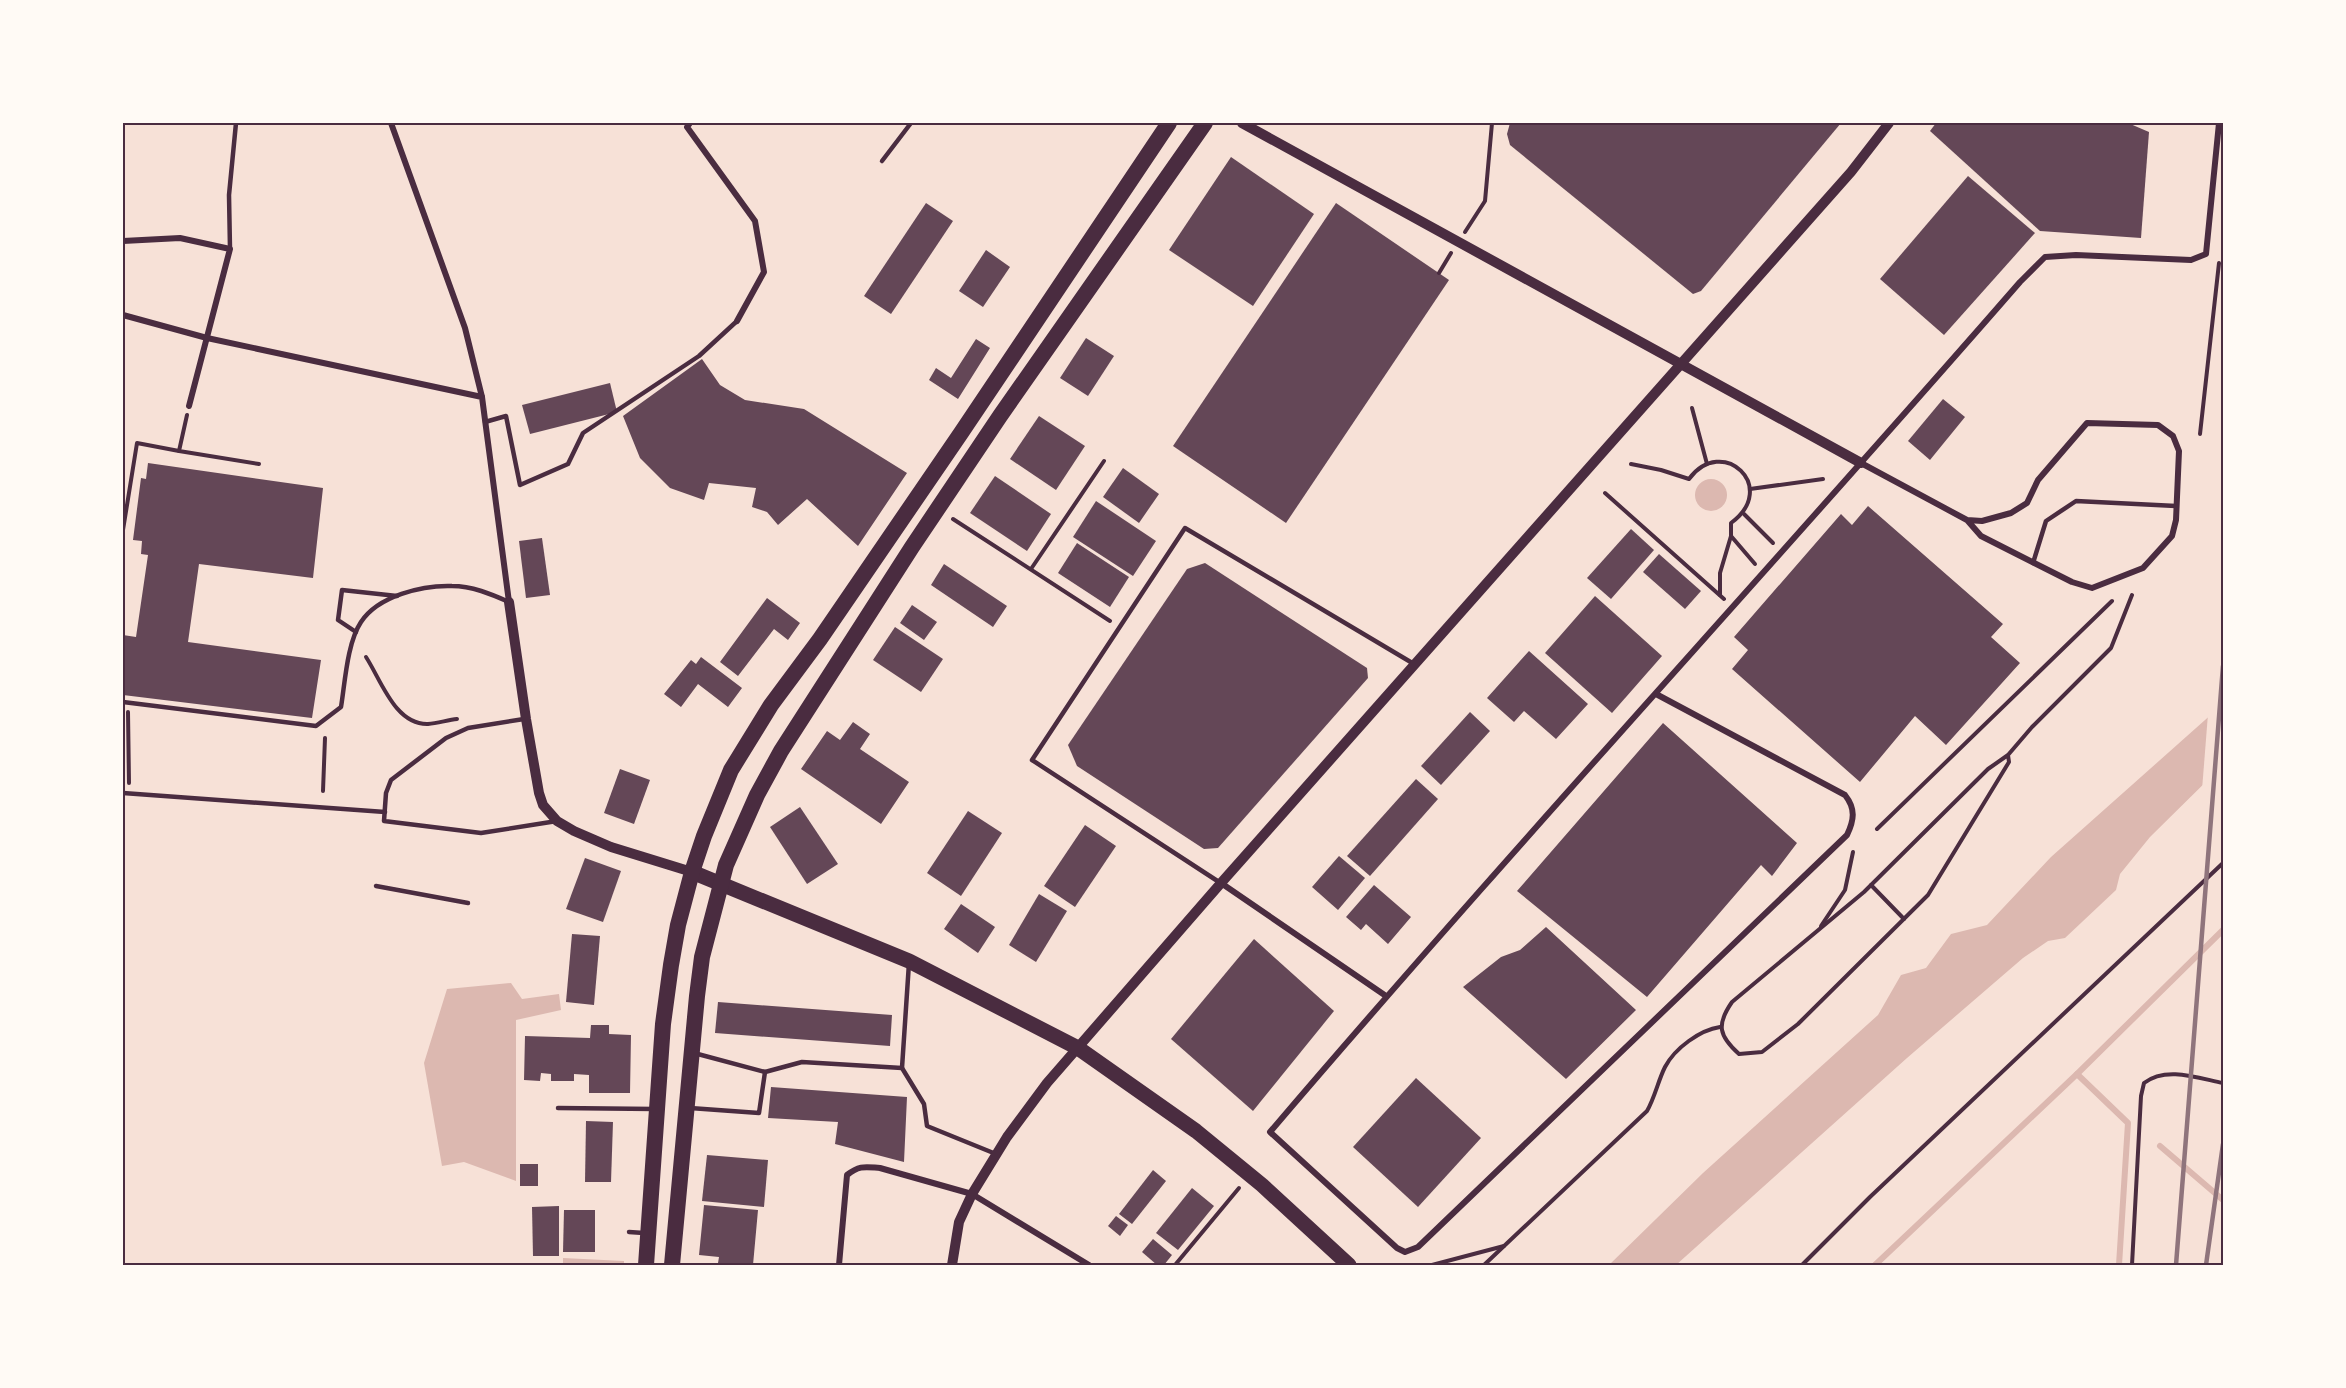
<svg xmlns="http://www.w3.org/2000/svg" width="2346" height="1388" viewBox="0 0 2346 1388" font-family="'Playfair Display',serif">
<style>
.water{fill:#dcb8b0}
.pier{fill:#f7e1d7}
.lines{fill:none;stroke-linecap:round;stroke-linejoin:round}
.stream{stroke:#dcb8b0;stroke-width:6}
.building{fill:#644757}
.path{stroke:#4a2c40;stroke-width:4}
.service{stroke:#4a2c40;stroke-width:4.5}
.minor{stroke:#4a2c40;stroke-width:6}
.tertiary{stroke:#4a2c40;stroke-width:10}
.primary{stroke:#4a2c40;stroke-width:15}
.trunk{stroke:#4a2c40;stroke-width:16}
.rail{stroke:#8f747c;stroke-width:4.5}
.neatline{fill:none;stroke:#4a2c40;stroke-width:2}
</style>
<rect width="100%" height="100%" fill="#f7e1d7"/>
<g class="water">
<circle cx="1711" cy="495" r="16"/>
<polygon points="2223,704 2223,765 2150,837 2120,874 2116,890 2065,938 2048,941 2023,958 1907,1058 1676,1265 1609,1265 1703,1173 1878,1015 1901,975 1926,968 1951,934 1987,925 2051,857"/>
<polygon points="511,983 522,999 559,994 561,1010 516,1020 516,1181 464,1162 442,1166 424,1063 447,989"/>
<polygon points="563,1258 624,1261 624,1265 563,1265"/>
</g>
<polygon class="pier" points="2223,701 2223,769 2202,790 2208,714"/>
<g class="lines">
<g class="stream">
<polyline points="2077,1074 2128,1123 2119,1265"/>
<polyline points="2160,1146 2223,1200"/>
<polyline points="1875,1265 2077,1074 2223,930"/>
</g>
</g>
<g class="building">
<polygon points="1510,123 1841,123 1701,291 1693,294 1510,145 1507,134"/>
<polygon points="1936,123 2128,123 2149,132 2141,238 2040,231 1930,131"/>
<polygon points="1231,157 1314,214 1253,306 1169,250"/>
<polygon points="1968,176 2035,233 1944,335 1880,279"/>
<polygon points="926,203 953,221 891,314 864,296"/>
<polygon points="1336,203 1449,280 1286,523 1173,446"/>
<polygon points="986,250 1010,267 983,307 959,291"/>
<polygon points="1086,338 1114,356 1088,396 1060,378"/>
<polygon points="976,339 990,348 958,399 929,380 936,368 951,378"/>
<polygon points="702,359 720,385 745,400 804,409 907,473 858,546 807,499 778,525 767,512 752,507 756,488 709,483 704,500 670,488 640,458 623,416"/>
<polygon points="610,383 617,412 530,434 522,405"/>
<polygon points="1943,399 1965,417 1930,460 1908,441"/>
<polygon points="1039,416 1085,446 1056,490 1010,459"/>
<polygon points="148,463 323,488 313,578 199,564 188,642 321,660 312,718 123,695 123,635 136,637 148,555 141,554 142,541 133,540 141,478 146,479"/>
<polygon points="1123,468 1159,494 1139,523 1103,497"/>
<polygon points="995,476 1051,514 1027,551 970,513"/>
<polygon points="1096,501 1156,541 1133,576 1073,537"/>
<polygon points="1868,506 2003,624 1991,637 2020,663 1946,745 1915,716 1860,782 1732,669 1748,650 1734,637 1841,514 1852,525"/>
<polygon points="1631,529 1654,550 1611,599 1587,578"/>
<polygon points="542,538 550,595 526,598 519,541"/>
<polygon points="1077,543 1129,577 1110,607 1058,573"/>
<polygon points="1659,554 1701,591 1685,609 1643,572"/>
<polygon points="1205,563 1367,668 1368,678 1218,848 1204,849 1077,766 1068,745 1187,569"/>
<polygon points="944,564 1007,606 993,627 931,585"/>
<polygon points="1595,596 1662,656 1612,713 1545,653"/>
<polygon points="767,598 800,623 788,640 774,629 738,676 720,662"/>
<polygon points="912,605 937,622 924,640 900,623"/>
<polygon points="895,627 943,659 921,692 873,660"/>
<polygon points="1529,651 1588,704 1556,739 1524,711 1514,722 1487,698"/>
<polygon points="701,657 742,688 728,707 698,684 681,707 664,694 691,660 696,664"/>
<polygon points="1470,712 1490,731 1441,785 1421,766"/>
<polygon points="853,722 870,734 860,749 909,782 881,824 801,769 827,731 840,740"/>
<polygon points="1663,723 1797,843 1772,876 1761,865 1647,997 1517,891"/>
<polygon points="620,769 650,780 634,824 604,813"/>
<polygon points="1416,779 1438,799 1370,876 1347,856"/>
<polygon points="800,807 838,864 807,884 770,827"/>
<polygon points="968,811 1002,833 961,896 927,873"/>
<polygon points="1085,825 1116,846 1075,907 1044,886"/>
<polygon points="1339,856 1365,878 1338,910 1312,887"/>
<polygon points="585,858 621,871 603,922 566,909"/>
<polygon points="1374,885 1411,917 1388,944 1366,924 1361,930 1346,917"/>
<polygon points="1039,894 1067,911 1036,962 1009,945"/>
<polygon points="961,904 995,927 978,953 944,929"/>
<polygon points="1546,927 1636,1010 1566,1079 1463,987 1501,957 1520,950"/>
<polygon points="572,934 600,936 594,1005 566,1002"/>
<polygon points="1254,939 1334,1011 1253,1111 1171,1039"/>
<polygon points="718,1002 892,1015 890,1046 715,1033"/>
<polygon points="591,1025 609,1025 609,1034 631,1035 630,1093 589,1093 589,1075 574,1074 574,1081 551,1081 551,1074 541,1073 540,1081 524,1080 525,1036 590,1038"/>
<polygon points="1416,1078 1481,1138 1418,1207 1353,1147"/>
<polygon points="771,1087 907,1097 904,1162 835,1144 838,1122 768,1118"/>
<polygon points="586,1121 613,1122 611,1182 585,1182"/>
<polygon points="707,1155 768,1160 764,1207 702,1201"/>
<rect x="520" y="1164" width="18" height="22"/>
<polygon points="1153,1170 1166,1181 1132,1224 1119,1214"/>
<polygon points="1192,1188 1214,1206 1178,1250 1156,1233"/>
<polygon points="704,1205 758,1210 753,1265 718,1263 719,1257 699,1255"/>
<polygon points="559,1206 559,1256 533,1256 532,1207"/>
<polygon points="564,1210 595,1210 595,1252 563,1252"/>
<polygon points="1116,1216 1128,1225 1120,1236 1108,1226"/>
<polygon points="1153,1239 1172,1255 1164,1265 1157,1265 1142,1252"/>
</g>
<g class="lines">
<g class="path">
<polyline points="1465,232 1485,201 1492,123"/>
<polyline points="1439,273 1451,253"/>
<polyline points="1692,408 1707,464"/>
<polyline points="187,415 179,451 259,464"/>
<polyline points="2200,434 2219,263"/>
<path d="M1631,464l30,6 28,9c33,-45 91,8 42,44v13l-11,37v22"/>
<polyline points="1750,489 1823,479"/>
<polyline points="1605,493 1724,599"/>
<polyline points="1744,514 1773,543"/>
<polyline points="953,519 1110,621"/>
<polyline points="123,530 137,443 179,451"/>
<polyline points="1731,536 1755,564"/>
<polyline points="1031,569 1104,461"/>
<path d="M366,657c15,23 29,68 62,67 10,-1 20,-4 29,-5"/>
<polyline points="128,712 129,783"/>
<path d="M2008,755l1,7 -81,133 -130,129 -36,28 -23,2c-20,-18 -23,-29 -7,-52l132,-110 124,-123 20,-14 24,-28 79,-79 21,-53"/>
<polyline points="323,791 325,738"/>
<polyline points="1877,829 2112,601"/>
<polyline points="1871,885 1904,919"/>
<polyline points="1821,926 1845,890 1853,852"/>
<polyline points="1175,1265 1239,1188"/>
<polyline points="1432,1265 1504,1246"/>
<path d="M1484,1265l163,-154c8,-14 11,-30 18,-44 10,-19 35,-37 55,-40"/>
<polyline points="1802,1265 1870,1197 2223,863"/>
<path d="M2132,1265l9,-169 3,-13c22,-17 54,-5 79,0"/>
</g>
<g class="service">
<polyline points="882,161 911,123"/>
<polyline points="230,249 229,195 236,123"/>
<polyline points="485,422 506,416 520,485 568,464 583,433 699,356 737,321"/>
<polyline points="2033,563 2046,521 2076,501 2176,506"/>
<polyline points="356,632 338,620 342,590 397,596"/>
<path d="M123,702l193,24 25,-19c4,-24 6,-64 20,-85 17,-26 61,-37 91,-36 20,0 39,8 57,16"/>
<polyline points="524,719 468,728 446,738 391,780 386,793 384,821 481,833 557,821"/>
<polyline points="123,793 385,812"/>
<polyline points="1219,882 1032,760 1185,528 1414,664"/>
<polyline points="376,886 468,903"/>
<polyline points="694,1053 765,1072"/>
<polyline points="902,1068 924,1104 927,1126 996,1154"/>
<polyline points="558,1108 655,1109"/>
<polyline points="690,1108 759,1113 765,1072 802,1062 902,1068 909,963"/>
<polyline points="629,1232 644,1233"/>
</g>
<g class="minor">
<polyline points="391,123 465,328 482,397"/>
<polyline points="690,123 687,127 755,221 764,272 737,321"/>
<polyline points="123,241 180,238 230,249 189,406"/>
<polyline points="123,315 207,338 482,397 509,602"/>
<polyline points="1861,463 1967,520 1981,536 2072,582 2092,588 2143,568 2172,536 2176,520 2179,451 2173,436 2158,425 2087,423 2038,480 2027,503 2011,513 1982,521 1967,520"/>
<path d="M1656,694l189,101c11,14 9,25 2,40l-429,412 -13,5 -8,-4 -127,-116c245,-287 502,-565 750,-850l25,-25 31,-2 115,5 15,-6 13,-131"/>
<polyline points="1221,883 1386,996"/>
<path d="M839,1265l8,-90c13,-10 18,-8 33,-7l92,26 117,71"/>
</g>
<g class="tertiary">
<polyline points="1242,123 1861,463"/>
<polyline points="509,602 526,719 539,793 543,805 557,821 574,831 611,847 692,872"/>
<polyline points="952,1265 959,1222 972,1194 1007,1137 1047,1083 1221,883 1851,172 1889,123"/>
</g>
<polyline class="primary" points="692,872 909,961 1078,1048 1196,1131 1262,1185 1349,1265"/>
<g class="trunk">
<polyline points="646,1265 663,1024 671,965 678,925 692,872 704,836 731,770 771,705 820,639 961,433 1169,123"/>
<polyline points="672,1265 697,996 702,957 726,865 757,795 781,751 912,547 1000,416 1205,123"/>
</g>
<g class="rail">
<polyline points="2176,1265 2223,666"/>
<polyline points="2206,1265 2223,1144"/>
</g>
</g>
<rect width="2346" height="1388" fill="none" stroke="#fffaf5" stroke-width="249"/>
<rect x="124" y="124" width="2098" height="1140" class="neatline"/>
</svg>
